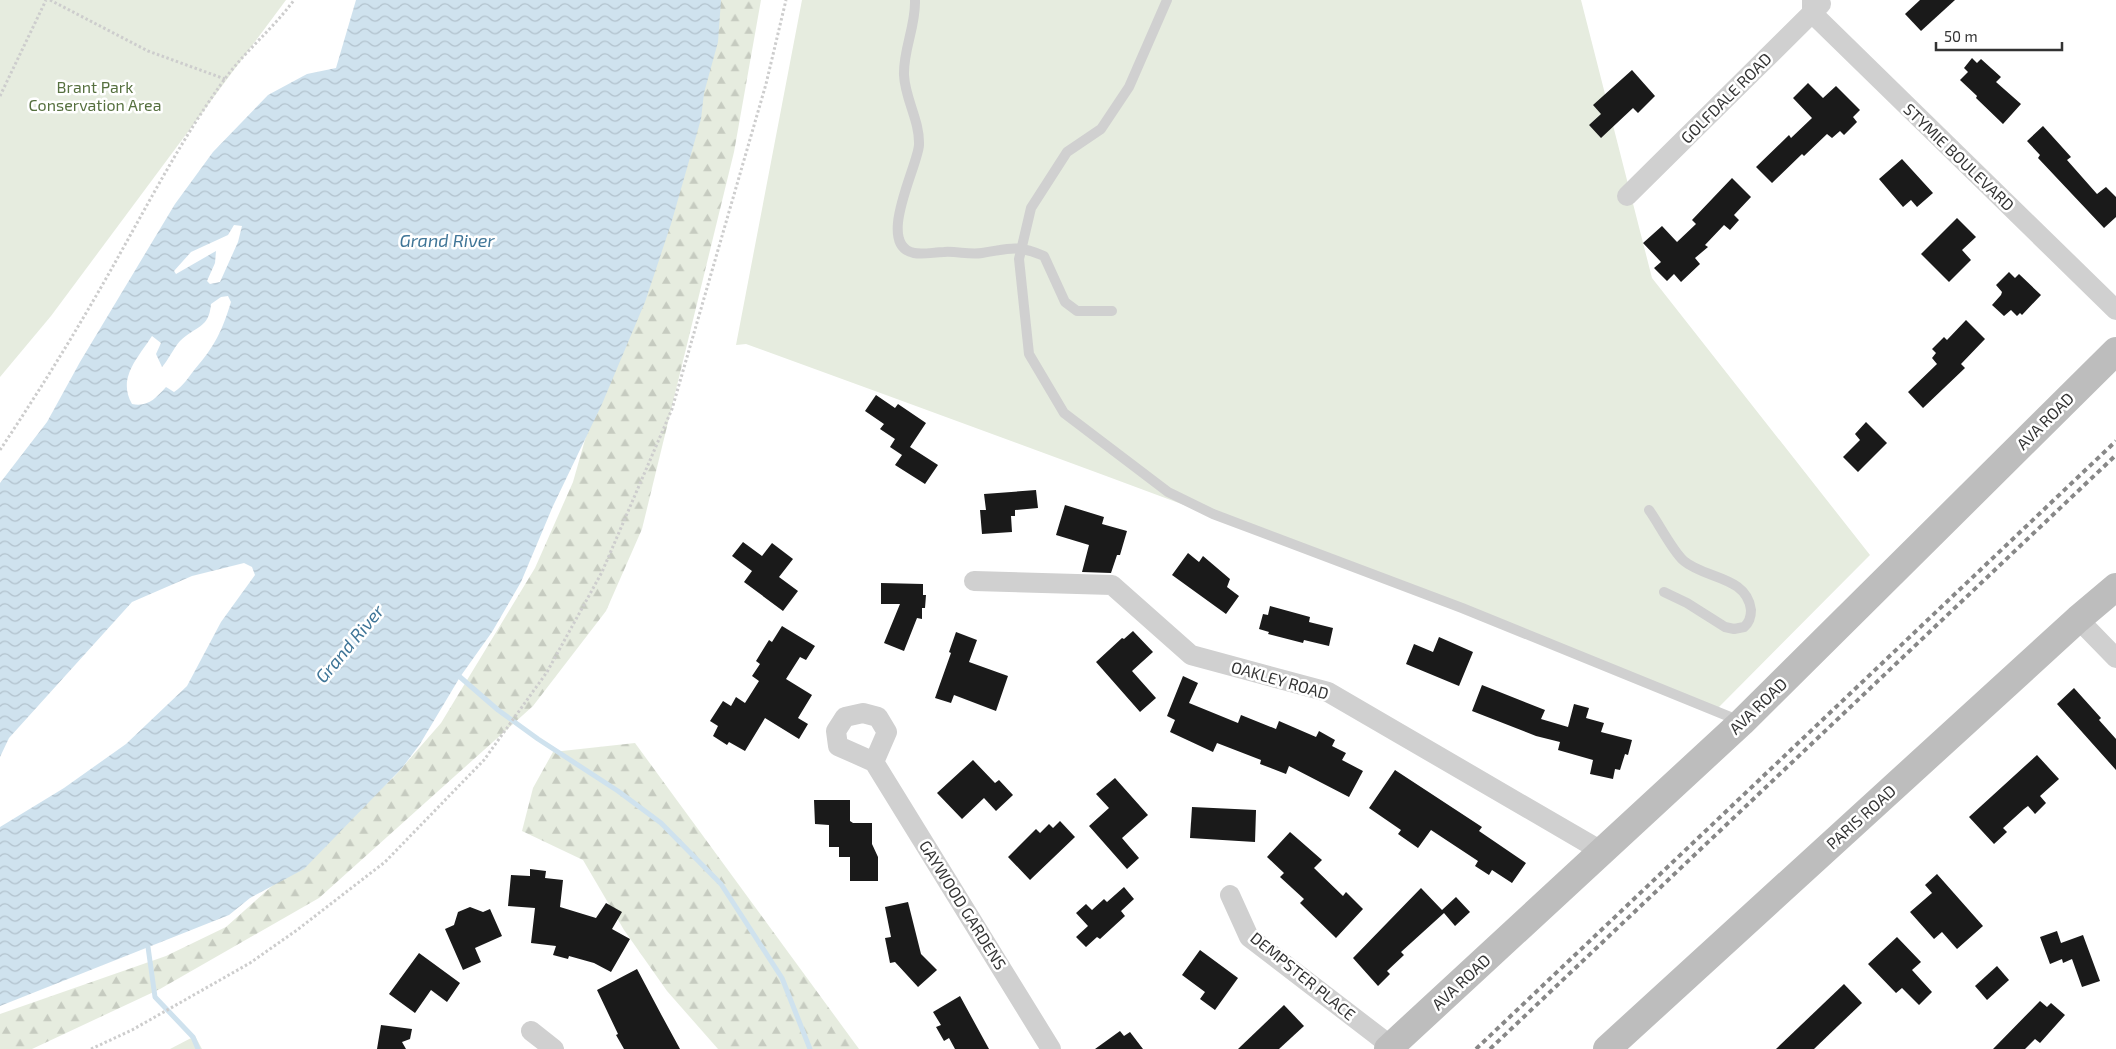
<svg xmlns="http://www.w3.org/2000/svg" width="2116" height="1049" viewBox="0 0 2116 1049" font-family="'Exo 2',sans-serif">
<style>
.green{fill:#e6ecdf}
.forest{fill:url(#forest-firs)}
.water{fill:url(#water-waves);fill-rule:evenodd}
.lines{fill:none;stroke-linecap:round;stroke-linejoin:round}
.stream{stroke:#cfe2ee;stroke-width:5}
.building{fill:#1a1a1a}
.path{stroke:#cdcdcd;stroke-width:3;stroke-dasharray:2.5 2.5;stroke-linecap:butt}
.lane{stroke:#d0d0d0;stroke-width:10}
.street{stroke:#d0d0d0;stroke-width:20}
.secondary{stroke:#bdbdbd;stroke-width:28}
.rail{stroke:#888;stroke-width:4;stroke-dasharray:5 4;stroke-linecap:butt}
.labels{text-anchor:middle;stroke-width:5;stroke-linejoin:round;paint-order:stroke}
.park-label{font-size:16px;fill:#56703f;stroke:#fff}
.street-label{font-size:16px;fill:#333;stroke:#fff}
.water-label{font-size:18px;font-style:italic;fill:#3f7597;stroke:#fff}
</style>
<defs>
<pattern id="forest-firs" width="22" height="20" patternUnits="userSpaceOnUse" patternTransform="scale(1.25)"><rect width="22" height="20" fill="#e6ecdf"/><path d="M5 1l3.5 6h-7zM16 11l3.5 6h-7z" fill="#c6cbc0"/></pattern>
<pattern id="water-waves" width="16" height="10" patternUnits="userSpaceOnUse" patternTransform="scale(1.25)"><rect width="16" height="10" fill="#cfe2ee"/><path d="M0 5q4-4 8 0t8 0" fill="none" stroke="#b2c2cd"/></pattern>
</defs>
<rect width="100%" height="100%" fill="#fff"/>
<g class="green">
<polygon points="0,0 286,0 51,316 0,377"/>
<path d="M802,0h779l71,278 218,277 -153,154c-322,-127 -646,-247 -971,-365l-10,1z"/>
<polygon points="195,1036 202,1049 170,1049"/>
</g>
<g class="forest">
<polygon points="710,0 761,0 734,152 642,529 606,611 533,706 319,898 160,989 32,1049 0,1049 0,1014 166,956 226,927 393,778 441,723 535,568 573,482"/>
<polygon points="635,743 859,1049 718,1049 667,991 624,930 583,860 522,831 533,788 553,752"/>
</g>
<path class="water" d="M356,0h365l-3,42 -14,51 -3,26 -30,105 -26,78 -43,102 -49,102 -32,76 -29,50 -32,45 -40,67 -18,24 -98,101 -54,29 -21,17 -229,91v-179l64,-39 62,-44 61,-58 34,-64 34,-47 -3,-8 -8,-4 -52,13 -60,26 -123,136 -9,19v-274l47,-61 33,-60 95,-158 38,-52 55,-57 39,-21 29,-6zM234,225l8,1 -4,16 -18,40 -10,2 -3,-3 8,-18 1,-12 -40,23 -2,-3 17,-19 37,-17zM228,296l3,6c-9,29 -16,44 -36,67 -7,9 -12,17 -21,23l-8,-5c-11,12 -18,20 -34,17 -15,-26 6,-46 20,-68l9,7 -5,11 6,13c7,-8 11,-18 18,-26 15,-15 29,-12 31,-37l10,-7z"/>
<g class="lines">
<g class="stream">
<polyline points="460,677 498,710 538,739 618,791 661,823 721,884 782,978 810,1049"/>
<polyline points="148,947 155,997 193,1037 198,1049"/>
</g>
</g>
<g class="building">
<polygon points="1920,0 1955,0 1921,31 1905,14"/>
<polygon points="1972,58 1977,63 1981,59 2001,77 1996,82 2021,104 2003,124 1976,98 1977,96 1960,80 1968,72 1964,68"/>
<polygon points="1632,70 1655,96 1638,113 1633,108 1601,138 1589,125 1601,114 1593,105"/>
<polygon points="1808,83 1823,98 1836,86 1860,110 1853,117 1857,122 1844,135 1840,131 1832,138 1827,134 1804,156 1802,154 1772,183 1756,167 1789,135 1791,138 1812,118 1793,98"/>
<polygon points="2043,126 2071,157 2067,160 2097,194 2106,187 2116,197 2116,217 2104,228 2038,158 2040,155 2027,141"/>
<polygon points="1902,159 1933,193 1917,207 1911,200 1903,207 1879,179"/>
<polygon points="1732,178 1751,197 1734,215 1739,220 1730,230 1724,225 1705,245 1708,247 1695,258 1700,264 1681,282 1674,274 1667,281 1654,268 1661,262 1643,243 1662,226 1677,242 1696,224 1692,220"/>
<polygon points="1957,218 1976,237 1962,250 1971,260 1949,282 1921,254"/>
<polygon points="2009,272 2015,278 2019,274 2041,295 2022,315 2020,313 2017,316 2011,310 2004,316 1992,305 2001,295 2002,292 1996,285"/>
<polygon points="1966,320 1985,339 1961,364 1965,368 1923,408 1908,392 1937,364 1932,358 1936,353 1932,349 1944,337 1947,340"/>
<polygon points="876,395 895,408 898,404 926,423 910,447 938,465 925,484 895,465 902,455 890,447 895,439 880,429 884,424 865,411"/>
<polygon points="1866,422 1887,443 1858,472 1843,457 1860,440 1855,434"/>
<polygon points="1036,490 1038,508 1015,510 1015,516 1011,516 1012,532 982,534 980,510 986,510 984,494"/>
<polygon points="1065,505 1104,517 1102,524 1127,531 1120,555 1117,555 1111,573 1082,572 1089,545 1056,535"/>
<polygon points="743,542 762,556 772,543 793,559 779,577 798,591 783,611 744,582 752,571 732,556"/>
<polygon points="1188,553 1199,562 1203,556 1230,579 1227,587 1239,596 1226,614 1172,575"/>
<polygon points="881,583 923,584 923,595 926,595 925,608 922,608 922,619 917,618 904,651 884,643 900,604 881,604"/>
<polygon points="1270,606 1310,617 1309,622 1333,628 1329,646 1304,640 1303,643 1268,634 1269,632 1259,629 1263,614 1268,615"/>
<polygon points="782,626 815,646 806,660 800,657 786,679 812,695 798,718 808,724 799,739 765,718 745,751 729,742 727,745 713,736 718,726 710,721 723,701 731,706 736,697 745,703 759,681 752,676 760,664 756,661 769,640 772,642"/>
<polygon points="1133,631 1153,652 1132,671 1156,698 1140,712 1096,662 1122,638 1124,639"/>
<polygon points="956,632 977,640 969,662 1008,676 996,711 954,695 951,703 935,698 951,653 949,652"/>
<polygon points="1439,637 1473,652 1459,686 1406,664 1414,644 1433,652"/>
<polygon points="1183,676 1198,683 1189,703 1238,723 1241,715 1276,729 1279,721 1316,737 1319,731 1335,740 1332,746 1346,753 1342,760 1363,771 1349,797 1289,766 1286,774 1260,764 1261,760 1217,743 1213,752 1170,732 1175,720 1167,716"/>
<polygon points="1482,685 1545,710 1541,719 1568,727 1574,704 1589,708 1586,718 1604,723 1601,732 1632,740 1628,755 1625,754 1620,770 1615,769 1613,779 1590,774 1593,760 1558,750 1560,742 1536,736 1472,711"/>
<polygon points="2074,688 2101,718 2099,720 2116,739 2116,770 2057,704"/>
<polygon points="2037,755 2059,779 2040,796 2046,803 2035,814 2028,806 2024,809 2003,828 2007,832 1994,844 1969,817"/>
<polygon points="973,760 995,783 999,780 1013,795 996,811 984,798 962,819 937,793"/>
<polygon points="1395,770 1482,827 1479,831 1526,863 1512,883 1492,870 1489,875 1475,866 1478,861 1431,830 1418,848 1398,834 1401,830 1369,808"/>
<polygon points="1115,778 1148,815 1122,838 1139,858 1127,869 1089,826 1109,808 1096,794"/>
<polygon points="814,800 850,800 850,821 853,823 872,823 872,844 878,857 878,881 850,881 850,857 839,857 839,847 829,847 829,825 815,824"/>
<polygon points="1192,807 1256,810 1255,842 1190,838"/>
<polygon points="1060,821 1075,837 1030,880 1008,857 1036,829 1040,833 1049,824 1053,828"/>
<polygon points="1290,832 1322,860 1314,868 1343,896 1346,892 1363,909 1336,938 1300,903 1304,899 1280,877 1284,873 1267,857"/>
<polygon points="530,869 546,871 545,878 563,880 560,907 596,918 606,903 622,912 612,929 630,939 611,972 594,963 569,956 568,959 553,955 556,946 531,943 535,908 508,906 511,875 530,876"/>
<polygon points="1937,874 1983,926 1957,949 1942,932 1934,939 1910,912 1932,893 1925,885"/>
<polygon points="1124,887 1134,899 1121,911 1125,916 1100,939 1097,937 1086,947 1076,937 1088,926 1076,913 1086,904 1092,910 1104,899 1107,902"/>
<polygon points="1421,888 1442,910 1456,897 1470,912 1455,926 1444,913 1401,952 1404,955 1387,971 1390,974 1378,986 1353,958"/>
<polygon points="908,902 921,954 937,970 918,987 895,962 890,963 885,938 891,937 885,907"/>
<polygon points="470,907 483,912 490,909 502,936 475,948 481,962 463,970 445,929 454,925 458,912"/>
<polygon points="2057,931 2061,943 2083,935 2100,981 2082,987 2072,959 2063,963 2062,959 2050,964 2040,937"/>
<polygon points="1897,937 1921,962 1912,970 1932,992 1919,1005 1902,988 1896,993 1868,964"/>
<polygon points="1200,950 1238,978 1215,1010 1200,999 1205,992 1182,975"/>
<polygon points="419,953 460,983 447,1002 431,990 415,1013 389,994"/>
<polygon points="1997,966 2009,980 1987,1000 1975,986"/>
<polygon points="637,969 662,1016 680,1049 624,1049 616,1035 618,1034 597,990"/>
<polygon points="1844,984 1862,1003 1814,1049 1776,1049"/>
<polygon points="960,996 972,1018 989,1049 955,1049 949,1038 944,1041 936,1027 941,1025 933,1012"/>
<polygon points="2040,1001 2047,1007 2051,1003 2065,1015 2040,1043 2035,1039 2025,1049 1993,1049"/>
<polygon points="1284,1005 1304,1026 1279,1049 1238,1049"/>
<polygon points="381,1025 412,1029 410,1039 402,1042 406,1049 377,1049"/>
<polygon points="1120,1031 1124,1036 1130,1032 1143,1049 1095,1049"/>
</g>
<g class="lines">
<g class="path">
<polyline points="50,0 148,51 225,79"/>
<polyline points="0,96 46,0"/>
<path d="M0,450c38,-57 74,-115 108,-175 37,-65 72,-134 116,-195 21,-29 49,-51 70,-80"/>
<polyline points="91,1049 132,1030 250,963 297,930 385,862 484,760 547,672 602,572 672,409 766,84 786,0"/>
</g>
<g class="lane">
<path d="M915,0c1,26 -12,50 -11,75 1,24 16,46 15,70 -1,21 -44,100 -5,108 10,2 20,-1 30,-1 13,-1 25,3 38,1 28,-4 33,-9 62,3l21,46 12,9h35"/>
<polyline points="1167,0 1129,87 1101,129 1067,152 1031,208 1019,259 1029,354 1064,413 1168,492 1213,514 1462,608 1740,721"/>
<path d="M1649,510c9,12 24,42 35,51 21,18 63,15 67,49 0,8 -2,13 -7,17l-10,2 -9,-2 -38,-24 -23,-11"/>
</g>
<g class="street">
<polyline points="1812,0 1812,13 2116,310"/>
<polyline points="1627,196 1821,4"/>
<polyline points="974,581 1112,585 1191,655 1328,692 1603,852"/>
<polyline points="2078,619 2116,658"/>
<polyline points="874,762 887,732 878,717 863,713 845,717 836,731 838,746 874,762 1051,1049"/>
<polyline points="1230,895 1249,937 1391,1046"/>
<polyline points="531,1031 554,1049"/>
</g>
<g class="secondary">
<polyline points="1388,1049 1742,722 2116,351"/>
<polyline points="1607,1049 2078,619 2116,587"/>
</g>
<g class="rail">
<polyline points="1476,1049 2116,441"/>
<polyline points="1490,1049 2116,455"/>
</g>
</g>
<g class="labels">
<g class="park-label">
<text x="95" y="93">Brant Park<tspan x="95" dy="18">Conservation Area</tspan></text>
</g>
<g class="street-label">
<text transform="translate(1726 98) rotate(-45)" y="6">GOLFDALE ROAD</text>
<text transform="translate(1959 157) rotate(44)" y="6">STYMIE BOULEVARD</text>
<text transform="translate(2045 421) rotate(-45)" y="6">AVA ROAD</text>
<text transform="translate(1280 680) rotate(16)" y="6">OAKLEY ROAD</text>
<text transform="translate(1758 706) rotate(-44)" y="6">AVA ROAD</text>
<text transform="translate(1861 817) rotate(-42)" y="6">PARIS ROAD</text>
<text transform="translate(963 905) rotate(58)" y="6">GAYWOOD GARDENS</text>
<text transform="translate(1303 976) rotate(39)" y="6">DEMPSTER PLACE</text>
<text transform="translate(1461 982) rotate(-43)" y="6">AVA ROAD</text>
</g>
<g class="water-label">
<text x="447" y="247">Grand River</text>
<text transform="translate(350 644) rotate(-50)" y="6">Grand River</text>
</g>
</g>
<path d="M1936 42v8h126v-8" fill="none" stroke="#333333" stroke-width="2.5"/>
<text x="1944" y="42" font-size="15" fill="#333333" stroke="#ffffff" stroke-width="4" paint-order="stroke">50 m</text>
</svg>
